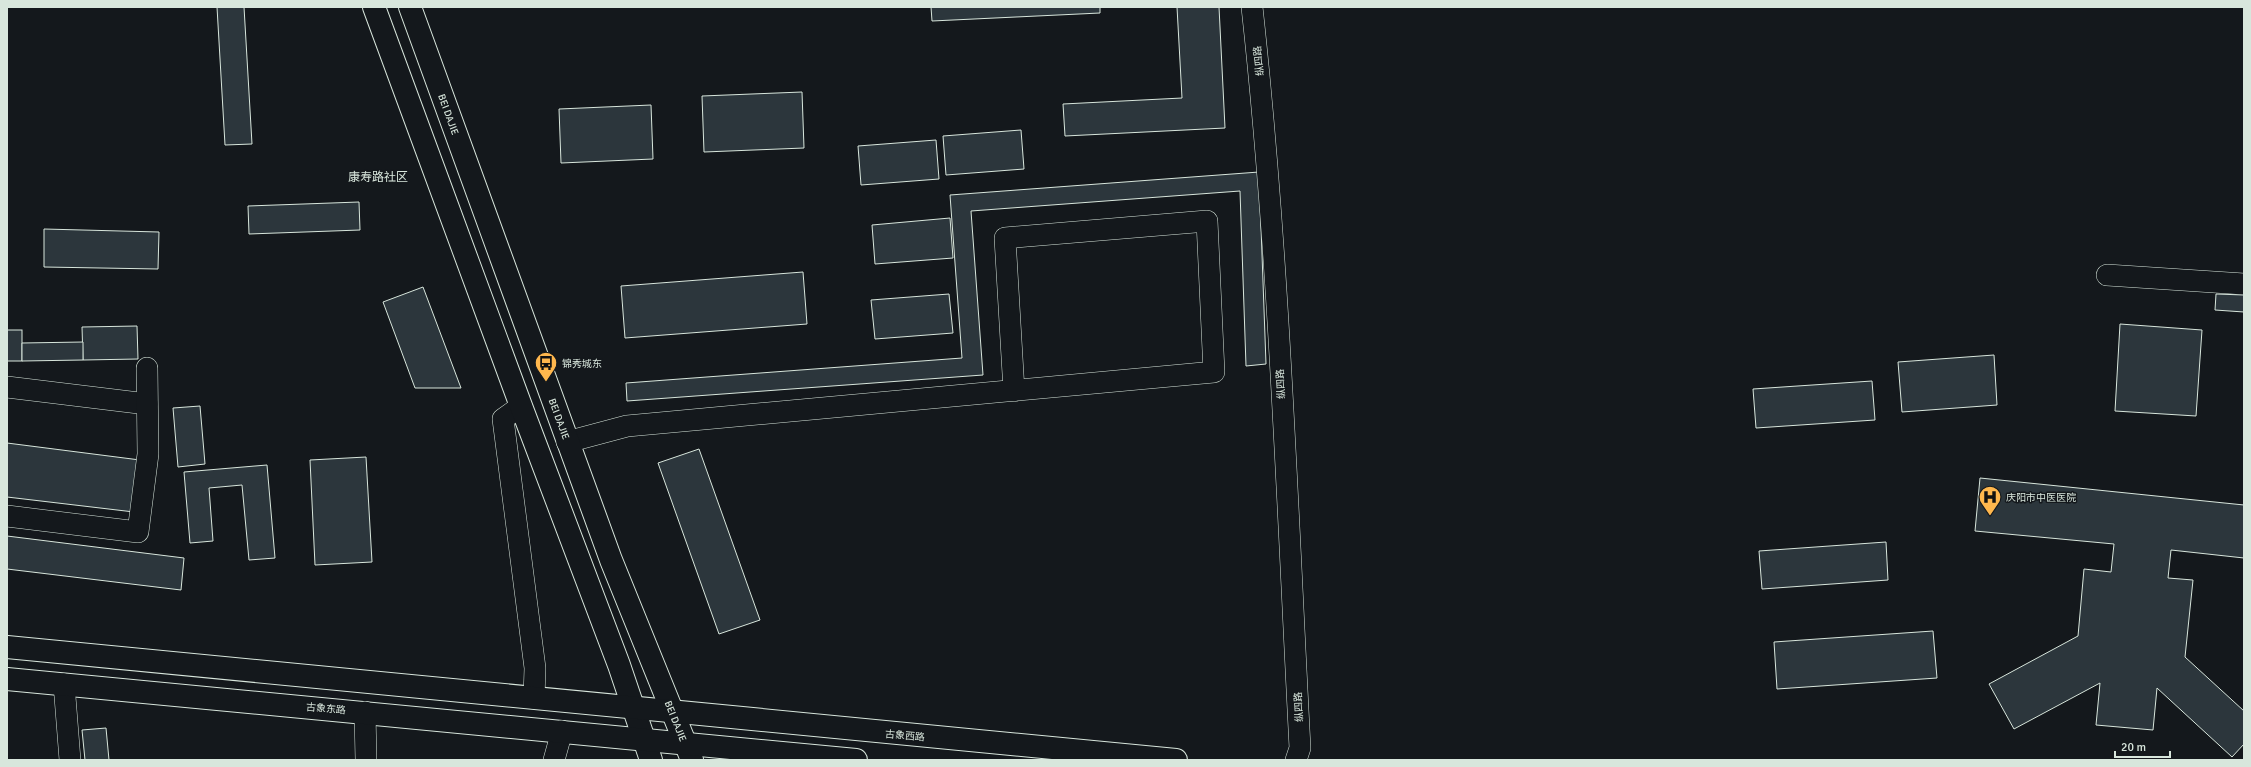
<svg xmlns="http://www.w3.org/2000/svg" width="2251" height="767" viewBox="0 0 2251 767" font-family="Signika,'Noto Sans SC',sans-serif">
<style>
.building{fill:#2c363c;stroke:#d8e6dc}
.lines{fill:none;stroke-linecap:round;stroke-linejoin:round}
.minor-casing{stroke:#d8e6dc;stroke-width:22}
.major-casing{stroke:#d8e6dc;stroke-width:24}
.minor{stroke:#14181c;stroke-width:21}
.major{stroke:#14181c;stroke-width:22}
.labels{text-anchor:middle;stroke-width:3;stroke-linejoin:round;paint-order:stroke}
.street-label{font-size:10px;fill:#d8e6dc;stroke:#14181c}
.poi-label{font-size:10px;fill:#d8e6dc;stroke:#14181c;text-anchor:start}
.quarter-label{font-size:12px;fill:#d8e6dc;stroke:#14181c}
</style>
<rect width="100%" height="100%" fill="#14181c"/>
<g class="building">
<polygon points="217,7 244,7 252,144 225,145"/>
<polygon points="931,7 1100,7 1100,13 932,21"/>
<polygon points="1177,7 1219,7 1225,128 1065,136 1063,104 1182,98"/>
<polygon points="802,92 804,148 704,152 702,96"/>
<polygon points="651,105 653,159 561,163 559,109"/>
<polygon points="1021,130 1024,169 946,175 943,136"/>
<polygon points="936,140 939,179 861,185 858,146"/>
<polygon points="1259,172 1266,364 1246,366 1240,191 971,211 983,375 627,401 626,383 962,358 950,195"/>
<polygon points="359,202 360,230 249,234 248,206"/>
<polygon points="950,218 953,258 875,264 872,225"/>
<polygon points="44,229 159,232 158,269 44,267"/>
<polygon points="803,272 807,324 625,338 621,286"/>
<polygon points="423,287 461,388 415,388 383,302"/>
<polygon points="949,294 953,333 875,339 871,300"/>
<polygon points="2216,294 2244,295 2244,312 2215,310"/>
<polygon points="2120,324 2202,330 2196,416 2115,411"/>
<polygon points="137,326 138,359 83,360 82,327"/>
<rect x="7" y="330" width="15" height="31"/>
<polygon points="83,342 83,360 22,361 22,343"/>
<polygon points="1994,355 1997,405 1902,412 1898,362"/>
<polygon points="1872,381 1875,420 1756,428 1753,389"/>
<polygon points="200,406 205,464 178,467 173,408"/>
<polygon points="7,443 140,460 134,512 7,497"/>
<polygon points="699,449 760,620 719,634 658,463"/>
<polygon points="366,457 372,562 315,565 310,460"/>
<polygon points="267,465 275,558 249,560 242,485 209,488 213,541 190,543 184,472"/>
<polygon points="1980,478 2244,505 2244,558 2171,550 2168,578 2193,580 2185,657 2244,711 2244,744 2232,757 2157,688 2153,730 2096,725 2100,683 2014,729 1989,684 2078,636 2084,569 2111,572 2114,544 1975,531"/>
<polygon points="7,536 184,558 181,590 7,569"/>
<polygon points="1886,542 1888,580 1762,589 1759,551"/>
<polygon points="1933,631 1937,678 1777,689 1774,642"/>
<polygon points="106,728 109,760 85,760 82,730"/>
</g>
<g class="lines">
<g class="minor-casing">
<g id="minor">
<path d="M1252,7c27,246 35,494 48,741l-4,12"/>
<polyline points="2107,275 2244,284"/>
<polyline points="7,387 147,404"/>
<polyline points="521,406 503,419 535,668 534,698"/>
<polyline points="567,442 627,426 1214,372 1207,221 1005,238 1014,391"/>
<polyline points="7,516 138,532 148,454 147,368"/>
<polyline points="64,684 70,760"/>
<polyline points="365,712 366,760"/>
<polyline points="554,760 562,731"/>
</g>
</g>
<g class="major-casing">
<g id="major">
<polyline points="374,7 521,406 619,665 651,760"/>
<path id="s1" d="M410,7l201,553 81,200"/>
<polyline points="7,647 1176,760"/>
<polyline points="7,679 856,760"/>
</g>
</g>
<use href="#minor" class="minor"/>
<use href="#major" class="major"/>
</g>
<defs>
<g id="bus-pin" transform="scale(1.15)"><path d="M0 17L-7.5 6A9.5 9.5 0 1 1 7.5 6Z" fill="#ffb74d" stroke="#14181c"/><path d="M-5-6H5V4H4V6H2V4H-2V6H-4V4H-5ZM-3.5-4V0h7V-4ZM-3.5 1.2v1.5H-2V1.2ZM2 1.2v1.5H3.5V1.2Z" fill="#111"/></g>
<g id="hospital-pin" transform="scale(1.15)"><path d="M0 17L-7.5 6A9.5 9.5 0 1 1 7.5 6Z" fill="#ffb74d" stroke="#14181c"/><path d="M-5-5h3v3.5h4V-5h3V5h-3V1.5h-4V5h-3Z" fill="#111"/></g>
</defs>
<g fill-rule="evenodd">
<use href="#bus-pin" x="546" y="363"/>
<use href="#hospital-pin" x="1990" y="497"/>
</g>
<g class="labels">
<g class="street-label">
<text transform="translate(1258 61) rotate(-96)" y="4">纵四路</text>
<text dy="4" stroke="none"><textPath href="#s1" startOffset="114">BEI DAJIE</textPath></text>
<text transform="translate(1280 384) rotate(-93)" y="4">纵四路</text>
<text dy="4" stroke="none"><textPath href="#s1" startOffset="438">BEI DAJIE</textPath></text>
<text transform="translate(1298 707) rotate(-93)" y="4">纵四路</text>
<text transform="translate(326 708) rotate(5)" y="4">古象东路</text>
<text dy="4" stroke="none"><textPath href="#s1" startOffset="762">BEI DAJIE</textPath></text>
<text transform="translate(905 735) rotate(5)" y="4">古象西路</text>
</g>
<g class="poi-label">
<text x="562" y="367">锦秀城东</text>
<text x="2006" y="501">庆阳市中医医院</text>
</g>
<g class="quarter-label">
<text x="378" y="181">康寿路社区</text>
</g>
</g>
<rect width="2251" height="767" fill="none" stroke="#d8e6dc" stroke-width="16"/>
<path d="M2115 751v6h55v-6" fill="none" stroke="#d8e6dc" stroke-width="2"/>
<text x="2121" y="751" font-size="12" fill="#d8e6dc" stroke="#14181c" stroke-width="3" paint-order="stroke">20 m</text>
</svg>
